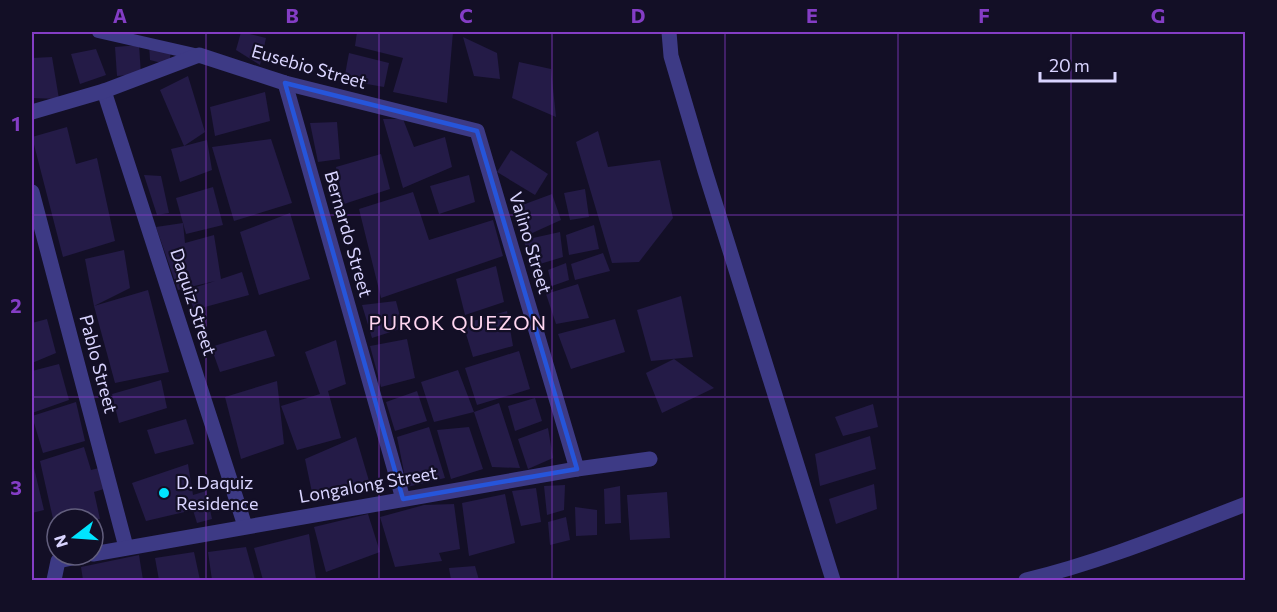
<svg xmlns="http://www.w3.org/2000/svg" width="1277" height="612" viewBox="0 0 1277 612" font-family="Commissioner,sans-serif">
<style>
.building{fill:#241b47}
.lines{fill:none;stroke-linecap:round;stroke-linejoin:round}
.lane{stroke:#3d3a85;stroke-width:12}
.street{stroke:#3d3a85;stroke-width:15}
.marked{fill:none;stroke:#2655da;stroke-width:4.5;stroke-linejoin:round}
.grid{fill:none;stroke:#843dc5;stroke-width:1.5;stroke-opacity:0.55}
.poi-dot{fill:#00e5ff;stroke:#130f26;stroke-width:2}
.labels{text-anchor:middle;stroke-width:4.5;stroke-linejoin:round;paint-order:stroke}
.street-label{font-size:18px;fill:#d9d4ff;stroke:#130f26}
.poi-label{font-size:18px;fill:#d9d4ff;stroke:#130f26;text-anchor:start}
.neighbourhood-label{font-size:20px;letter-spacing:1.5px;fill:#ffd6f0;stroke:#130f26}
.neatline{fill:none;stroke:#843dc5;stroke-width:2}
.grid-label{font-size:20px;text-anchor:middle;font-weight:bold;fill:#843dc5}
</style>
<rect width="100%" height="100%" fill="#130f26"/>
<g class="building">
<polygon points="241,32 266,38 260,65 236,50"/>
<polygon points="357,32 453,32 447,103 393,92 403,58 355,46"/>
<polygon points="463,37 497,53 500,79 474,76"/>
<polygon points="139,45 141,74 117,76 115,47"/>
<polygon points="149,45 171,51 169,65 150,60"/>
<polygon points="96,49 106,75 80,84 71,54"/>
<polygon points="349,53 389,63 384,87 344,80"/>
<polygon points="52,57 59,99 32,98 32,58"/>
<polygon points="519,62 551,69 556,117 512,98"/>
<polygon points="188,76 205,132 184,146 207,140 212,170 180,182 171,149 184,146 160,90"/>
<polygon points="265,92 270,121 215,136 210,107"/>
<polygon points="383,119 403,119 414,147 445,137 452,167 403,188"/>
<polygon points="337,122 340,159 318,162 310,123"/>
<polygon points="67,127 76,164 97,158 115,241 63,257 32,137"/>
<polygon points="598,131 608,167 660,160 673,218 639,262 612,263 576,142"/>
<polygon points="271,139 292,203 234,221 212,147"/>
<polygon points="511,150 548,174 535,195 497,172"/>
<polygon points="381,154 390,189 344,204 336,167"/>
<polygon points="144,175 161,176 169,213 157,215"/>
<polygon points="469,175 475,202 439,214 430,186"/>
<polygon points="213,187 223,225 186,234 176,198"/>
<polygon points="585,189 589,217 570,220 564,193"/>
<polygon points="413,192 429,240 493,220 503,256 381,298 359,209"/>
<polygon points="552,194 561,220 528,235 517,207"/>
<polygon points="290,213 310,279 259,295 240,232"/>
<polygon points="183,223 185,243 214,235 221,279 242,272 249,295 194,310 187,290 215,281 178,290 156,227"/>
<polygon points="594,225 599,249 569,255 566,235"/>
<polygon points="560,232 563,257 530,267 524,240"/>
<polygon points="124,250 130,288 94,306 148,290 169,372 115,383 94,306 85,259"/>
<polygon points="603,253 610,271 575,280 571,264"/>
<polygon points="566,263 569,280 552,286 548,270"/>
<polygon points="496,266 504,302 465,315 456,279"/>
<polygon points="578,284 589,318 556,324 546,294"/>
<polygon points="681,296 693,357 651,361 637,310"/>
<polygon points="396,301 403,328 372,338 362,305"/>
<polygon points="507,311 513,346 473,357 463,324"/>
<polygon points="47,319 56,353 32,363 32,323"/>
<polygon points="615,319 625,352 571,369 558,334"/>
<polygon points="266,330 275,356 220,372 211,347"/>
<polygon points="407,339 415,378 381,387 370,346"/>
<polygon points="336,340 346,384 328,391 341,438 297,450 281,406 320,394 305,352"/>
<polygon points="519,351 530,389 477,405 465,368"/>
<polygon points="674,359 714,388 662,413 646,373"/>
<polygon points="59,364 69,400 32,413 32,371"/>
<polygon points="458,370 474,412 499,403 520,468 492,467 474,412 434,422 421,382"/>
<polygon points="161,380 167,408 119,423 112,394"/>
<polygon points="277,381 284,444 241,459 225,397"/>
<polygon points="417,391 427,421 395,431 386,402"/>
<polygon points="535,398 542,421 515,431 508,406"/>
<polygon points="76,402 85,441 43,453 32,416"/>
<polygon points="873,404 878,427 843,436 835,417"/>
<polygon points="186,419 194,444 155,454 147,430"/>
<polygon points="429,427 445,478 407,487 397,437"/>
<polygon points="469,427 483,469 451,479 437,430"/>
<polygon points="548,428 553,458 528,469 518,439"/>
<polygon points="870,436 876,469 820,486 815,454"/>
<polygon points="356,437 372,491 314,502 305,459"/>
<polygon points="84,447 91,470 99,468 104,489 94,492 100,519 57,519 56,532 40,461"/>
<polygon points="188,464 193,495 206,491 212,519 197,523 193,510 146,521 132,483"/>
<polygon points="34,468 44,510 32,513 32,469"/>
<polygon points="874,484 877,509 836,524 829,499"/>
<polygon points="565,485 564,510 547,515 544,486"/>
<polygon points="620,486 621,523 605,524 604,489"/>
<polygon points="536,488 541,522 521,526 512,491"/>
<polygon points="667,492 670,538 630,540 627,495"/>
<polygon points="505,494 515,543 469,556 462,503"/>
<polygon points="454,504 460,549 439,553 442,561 395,567 380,517 424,505"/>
<polygon points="575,507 597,510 597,535 576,536"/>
<polygon points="368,514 380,552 326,572 314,527"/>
<polygon points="566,517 570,540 550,545 548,522"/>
<polygon points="309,534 316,579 263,580 254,548"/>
<polygon points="246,547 255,580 212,580 208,552"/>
<polygon points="194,552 200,580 159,580 155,558"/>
<polygon points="139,555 143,580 83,580 81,567"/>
<polygon points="475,566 479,580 451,580 449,568"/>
</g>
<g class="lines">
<polyline class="lane" points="98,32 199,55"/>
<g class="street">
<polyline points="669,32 671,56 705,171 833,580"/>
<polyline points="285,83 403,499"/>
<polyline points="104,91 245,526"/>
<polyline points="32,112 104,91 199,55 285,83 477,131 577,469"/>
<polyline points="32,192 126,547"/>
<polyline points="93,554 577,469 650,459"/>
<polyline points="54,580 58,561 86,555"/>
<path d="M1026,580c75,-18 147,-48 220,-76"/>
</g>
</g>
<path class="marked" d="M285,83l192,48 100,338 -174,30z"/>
<path class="grid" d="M206,32v548M379,32v548M552,32v548M725,32v548M898,32v548M1071,32v548M32,215h1214M32,397h1214"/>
<circle class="poi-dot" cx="164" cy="493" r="6"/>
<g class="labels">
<g class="street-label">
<text transform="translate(309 67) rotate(16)" y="6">Eusebio Street</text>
<text transform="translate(348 234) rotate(74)" y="6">Bernardo Street</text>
<text transform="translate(530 243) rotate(73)" y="6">Valino Street</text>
<text transform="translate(193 302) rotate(72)" y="6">Daquiz Street</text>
<text transform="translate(98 364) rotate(75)" y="6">Pablo Street</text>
<text transform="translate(368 485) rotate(-10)" y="6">Longalong Street</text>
</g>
<g class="poi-label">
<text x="176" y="489">D. Daquiz<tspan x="176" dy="21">Residence</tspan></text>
</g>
<g class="neighbourhood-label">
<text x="458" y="330">PUROK QUEZON</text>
</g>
</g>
<rect width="1277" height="612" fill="none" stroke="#130f26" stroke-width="66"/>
<g transform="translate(75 537) rotate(253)"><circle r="28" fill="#130f26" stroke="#625e7d" stroke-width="1.5"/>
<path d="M0-4.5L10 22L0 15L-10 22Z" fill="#00e5ff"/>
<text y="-9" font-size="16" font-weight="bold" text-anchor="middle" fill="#d9d4ff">N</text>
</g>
<path d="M1040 72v9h75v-9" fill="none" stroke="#d9d4ff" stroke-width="3"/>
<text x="1049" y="72" font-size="18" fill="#d9d4ff" stroke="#130f26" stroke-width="4.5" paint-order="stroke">20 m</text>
<rect x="33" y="33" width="1211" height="546" class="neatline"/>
<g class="grid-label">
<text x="120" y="23">A</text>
<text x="292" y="23">B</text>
<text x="466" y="23">C</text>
<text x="638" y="23">D</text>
<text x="812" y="23">E</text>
<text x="984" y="23">F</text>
<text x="1158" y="23">G</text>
<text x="16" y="131">1</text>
<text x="16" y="313">2</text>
<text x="16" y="495">3</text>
</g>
</svg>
